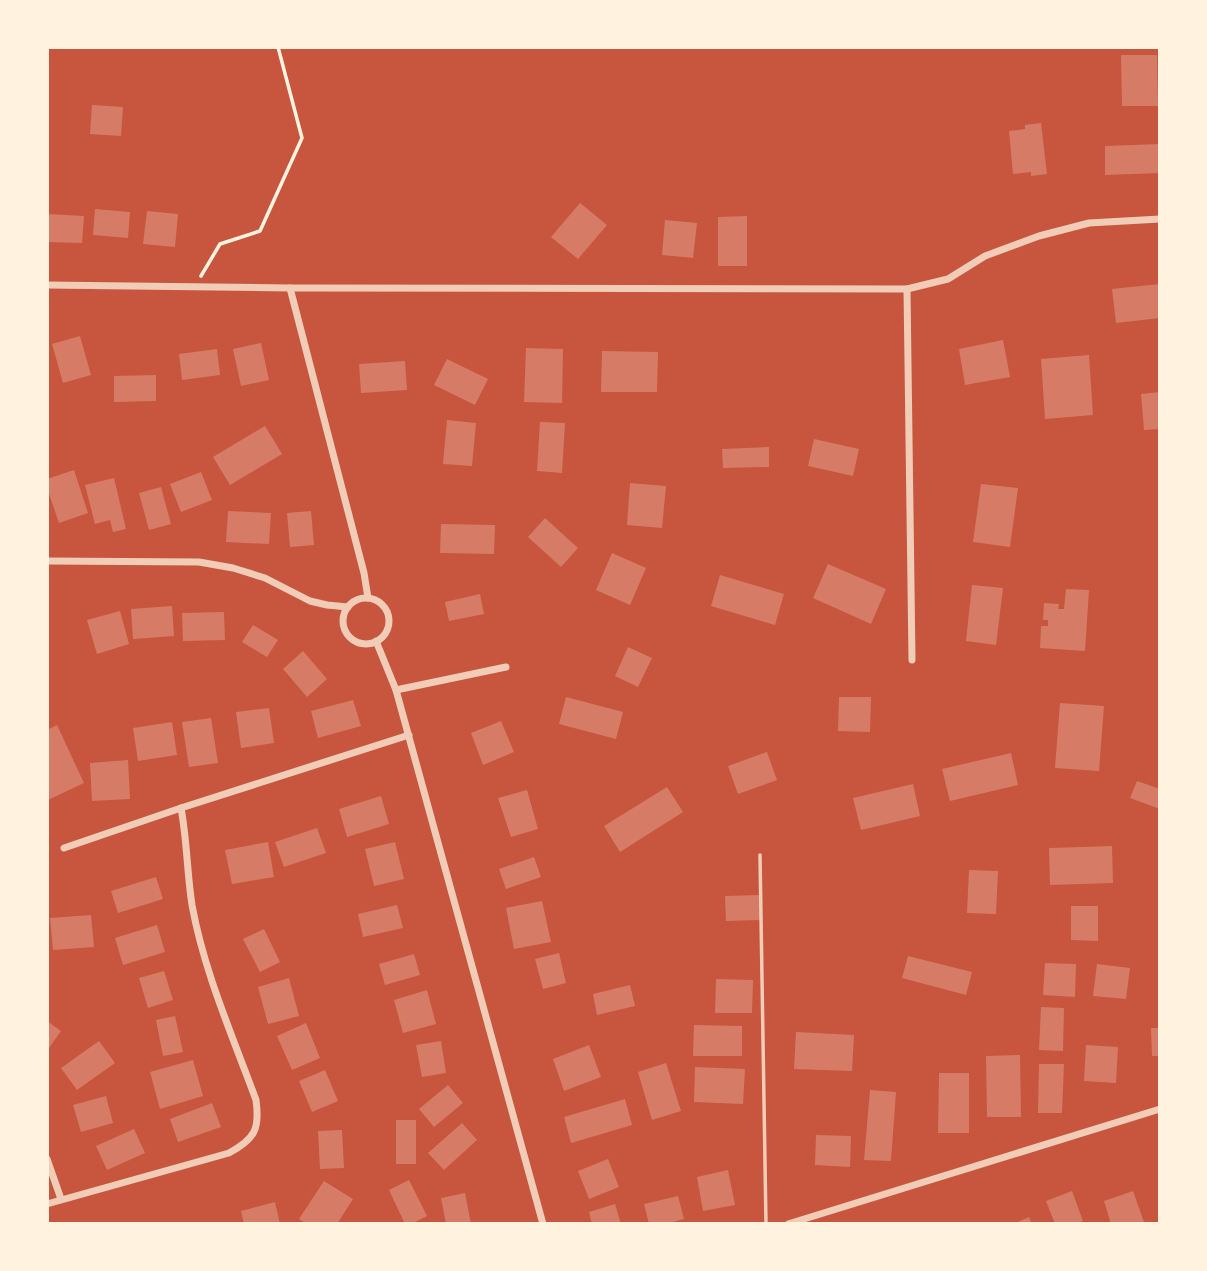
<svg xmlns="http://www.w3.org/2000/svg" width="1207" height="1271" viewBox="0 0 1207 1271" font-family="Roboto,sans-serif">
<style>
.building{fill:#d67c66}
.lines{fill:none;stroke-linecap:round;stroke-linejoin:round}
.path{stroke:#fff3e0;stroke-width:3.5}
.service{stroke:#f1ccb7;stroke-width:3.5}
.minor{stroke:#f1ccb7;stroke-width:7}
</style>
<rect width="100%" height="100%" fill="#c8553d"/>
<g class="building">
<polygon points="1121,55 1157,55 1158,106 1122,106"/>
<polygon points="92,105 123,107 121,136 90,134"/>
<polygon points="1041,123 1047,174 1031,176 1031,172 1013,174 1009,131 1025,129 1025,125"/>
<polygon points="1160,144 1160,173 1105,175 1105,146"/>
<polygon points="580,203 607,225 578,259 551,237"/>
<polygon points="95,209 130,212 128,238 93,235"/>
<polygon points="147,211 178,214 175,247 143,244"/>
<polygon points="47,214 84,216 82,243 47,242"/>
<polygon points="747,216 747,266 718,266 718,217"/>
<polygon points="665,220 697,223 693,258 662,255"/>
<polygon points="1160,284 1160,318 1116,323 1112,289"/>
<polygon points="80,336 91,375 63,383 52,344"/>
<polygon points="1003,340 1010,377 965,385 959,349"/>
<polygon points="261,343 269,380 241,386 233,349"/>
<polygon points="526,348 563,349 562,403 524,402"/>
<polygon points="217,349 220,375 182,380 179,354"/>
<polygon points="602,351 658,352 657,392 601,392"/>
<polygon points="1089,355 1093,415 1045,419 1041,359"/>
<polygon points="447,359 488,379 475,405 434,385"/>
<polygon points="405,361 407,390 361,393 359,364"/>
<polygon points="156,375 156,401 114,402 114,376"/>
<polygon points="1160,392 1160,429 1144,430 1141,394"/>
<polygon points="447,420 476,423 472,466 443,464"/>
<polygon points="540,422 565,423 562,473 537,471"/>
<polygon points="265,426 282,454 230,485 213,457"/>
<polygon points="814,439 859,449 853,476 808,466"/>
<polygon points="769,447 769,467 723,468 722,449"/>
<polygon points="74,470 88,513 59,523 47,488 47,479"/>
<polygon points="201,472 212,500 181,512 170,484"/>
<polygon points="114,478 126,529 113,532 110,520 95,524 85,485"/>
<polygon points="630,483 666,486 662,528 627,525"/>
<polygon points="981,484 1018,488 1010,547 973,542"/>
<polygon points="161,487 171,524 149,530 139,493"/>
<polygon points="228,511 271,513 269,544 226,542"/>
<polygon points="311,511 314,545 290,547 287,513"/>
<polygon points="545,518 578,548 561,567 528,537"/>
<polygon points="441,524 495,525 494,554 440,553"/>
<polygon points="612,553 646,568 630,605 596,590"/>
<polygon points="828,564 886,589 871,624 813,598"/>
<polygon points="720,575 784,594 775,625 711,606"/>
<polygon points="972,585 1003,588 996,645 966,641"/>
<polygon points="1066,589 1089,590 1085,651 1040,648 1041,626 1048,626 1048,620 1043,620 1044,603 1059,604 1058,609 1064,609"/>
<polygon points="480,594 484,614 449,621 445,602"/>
<polygon points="172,606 174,636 133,639 131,609"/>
<polygon points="120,611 129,644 97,654 87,620"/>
<polygon points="224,612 225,640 183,641 182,613"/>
<polygon points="253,625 278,640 267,657 242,642"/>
<polygon points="628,647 652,658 638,687 615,676"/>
<polygon points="303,651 327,679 307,697 283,669"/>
<polygon points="566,697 623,712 616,739 559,724"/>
<polygon points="839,697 871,697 870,732 838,731"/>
<polygon points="353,700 361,726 318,738 311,711"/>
<polygon points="1060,703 1104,706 1099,771 1055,768"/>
<polygon points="269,708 274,743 241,748 236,712"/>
<polygon points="211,718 218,763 189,767 182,722"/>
<polygon points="501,721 514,752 483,765 471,733"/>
<polygon points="172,722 177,755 138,761 133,728"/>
<polygon points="57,725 84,783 48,800 47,730"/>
<polygon points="767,752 777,780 738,794 728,766"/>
<polygon points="1011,753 1018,785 950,801 942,769"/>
<polygon points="128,760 130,799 92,801 90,763"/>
<polygon points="1137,781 1160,789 1160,809 1130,798"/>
<polygon points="913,784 920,816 861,830 853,798"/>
<polygon points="667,787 683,812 620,852 604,826"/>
<polygon points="527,790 538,829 511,837 498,798"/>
<polygon points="381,796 389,824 347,837 339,809"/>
<polygon points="317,828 326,853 284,867 275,842"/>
<polygon points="268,842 274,877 232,884 225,850"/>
<polygon points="395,842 404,879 374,886 365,849"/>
<polygon points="1112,846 1113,883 1050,885 1049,848"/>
<polygon points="534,857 541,877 506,889 499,869"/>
<polygon points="969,870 998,871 996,914 967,913"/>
<polygon points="156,877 163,899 118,913 111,891"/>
<polygon points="760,895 760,920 726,921 725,896"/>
<polygon points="542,901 551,942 514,949 506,908"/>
<polygon points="397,905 403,928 363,937 358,914"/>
<polygon points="1071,906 1098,906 1098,941 1071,940"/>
<polygon points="91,915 94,947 53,950 50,918"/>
<polygon points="157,925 165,952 123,965 115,938"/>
<polygon points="264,929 280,962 260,972 243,939"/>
<polygon points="559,953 566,983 543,989 535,959"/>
<polygon points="414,954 420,975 385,985 379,964"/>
<polygon points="908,956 972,972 966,995 902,978"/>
<polygon points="1045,963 1076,964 1075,997 1043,995"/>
<polygon points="1097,964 1130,968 1126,999 1093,996"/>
<polygon points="164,971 173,1000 148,1008 139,978"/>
<polygon points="289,978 299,1016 268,1024 258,987"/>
<polygon points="716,979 753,980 752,1013 715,1013"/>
<polygon points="630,985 635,1006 597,1015 593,994"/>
<polygon points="427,990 436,1024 403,1033 394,1000"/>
<polygon points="1041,1007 1064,1008 1063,1051 1039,1050"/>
<polygon points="175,1016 183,1052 163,1056 156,1020"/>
<polygon points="47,1021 61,1031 47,1051"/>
<polygon points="306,1023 320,1058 292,1070 277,1036"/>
<polygon points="694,1025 742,1026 742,1056 693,1056"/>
<polygon points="1151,1028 1160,1028 1160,1056 1152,1056"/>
<polygon points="796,1032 854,1035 852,1071 794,1069"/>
<polygon points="99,1041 115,1063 77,1090 61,1068"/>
<polygon points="441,1041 446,1073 422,1077 416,1045"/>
<polygon points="589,1045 601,1077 564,1091 553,1059"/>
<polygon points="1086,1045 1118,1047 1116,1083 1084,1081"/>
<polygon points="1020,1055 1021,1117 987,1117 986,1056"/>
<polygon points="193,1060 203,1096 160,1109 150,1072"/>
<polygon points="666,1063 681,1111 652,1120 638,1072"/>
<polygon points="1039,1064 1064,1064 1062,1113 1038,1113"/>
<polygon points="695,1067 745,1069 743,1104 694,1102"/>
<polygon points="325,1070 338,1101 312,1112 299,1081"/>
<polygon points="939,1073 969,1073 969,1133 938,1133"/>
<polygon points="448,1085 463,1103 434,1127 419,1109"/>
<polygon points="870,1090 896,1092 891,1161 864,1160"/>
<polygon points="106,1096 113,1123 81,1132 73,1105"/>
<polygon points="625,1099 632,1125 571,1143 564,1117"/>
<polygon points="212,1103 221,1127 178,1142 170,1119"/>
<rect x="396" y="1120" width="20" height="44"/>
<polygon points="462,1123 477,1140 444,1170 428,1153"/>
<polygon points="134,1129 145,1153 107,1170 96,1146"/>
<polygon points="342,1130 344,1168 320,1169 318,1131"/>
<polygon points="816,1135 851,1136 850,1167 815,1165"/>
<polygon points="608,1159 619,1187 589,1199 578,1171"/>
<polygon points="728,1170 735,1205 703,1211 697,1177"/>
<polygon points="409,1180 427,1216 411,1224 405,1224 389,1190"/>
<polygon points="324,1181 353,1199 337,1224 307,1224 299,1219"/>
<polygon points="1072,1191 1083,1221 1075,1224 1055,1224 1046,1201"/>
<polygon points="1133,1191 1144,1222 1111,1224 1104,1201"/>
<polygon points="465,1193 471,1224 446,1224 441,1198"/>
<polygon points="678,1196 684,1219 665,1224 649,1224 644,1204"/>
<polygon points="275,1202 280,1224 244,1224 241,1211"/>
<polygon points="615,1204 621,1224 592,1224 589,1212"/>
<polygon points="1029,1217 1032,1224 1013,1224"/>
</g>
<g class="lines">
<polyline class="path" points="201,276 220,244 260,231 302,138 278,47"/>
<polyline class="service" points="760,855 766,1224"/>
<g class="minor">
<polyline points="47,285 290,288 907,289 948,279 985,256 1039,236 1089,223 1160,219"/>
<polyline points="290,288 364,573 368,598"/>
<polyline points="907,289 912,660"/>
<polyline points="47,561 199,562 233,568 265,578 310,601 327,605 348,607"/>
<circle cx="366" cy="621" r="23"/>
<polyline points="376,641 396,690 543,1224"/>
<polyline points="396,690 506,667"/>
<polyline points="64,848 181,808 409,735"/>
<polyline points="47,1159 61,1199"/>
<path d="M47,1204l182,-51c26,-14 31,-24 27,-53 -23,-63 -52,-128 -64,-195 -5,-32 -5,-65 -11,-97"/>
<polyline points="788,1224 1160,1109"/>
</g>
</g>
<rect width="1207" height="1271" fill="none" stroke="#fff3e0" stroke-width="98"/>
</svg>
